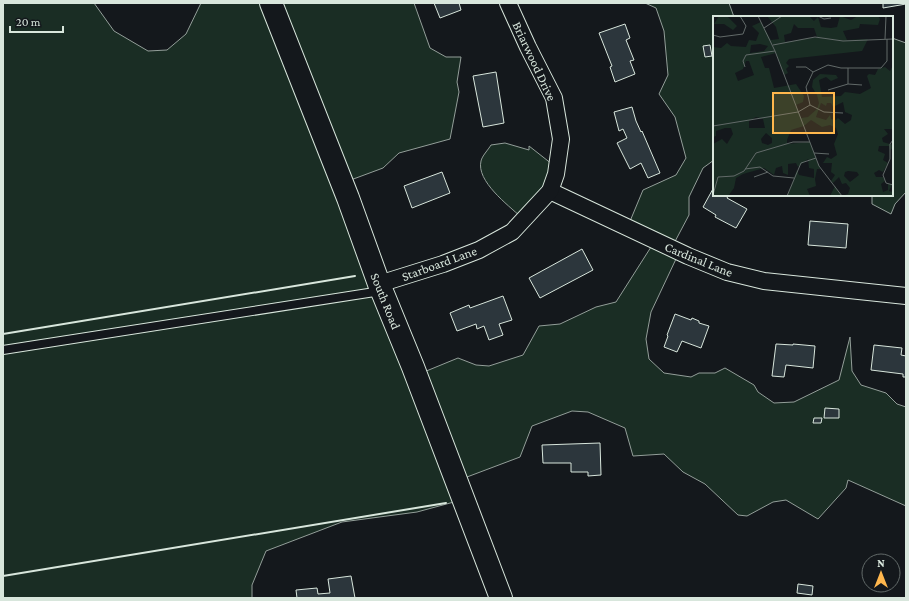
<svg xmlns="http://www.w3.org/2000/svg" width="909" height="601" viewBox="0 0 909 601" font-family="'Crimson Pro',serif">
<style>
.green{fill:#1a2d24;stroke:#939e99}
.building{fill:#2c363c;stroke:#d8e6dc}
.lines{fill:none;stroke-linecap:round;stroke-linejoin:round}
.lane-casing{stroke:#d8e6dc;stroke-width:10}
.street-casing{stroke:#d8e6dc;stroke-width:18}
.secondary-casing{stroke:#d8e6dc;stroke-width:24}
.lane{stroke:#14181c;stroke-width:8}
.street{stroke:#14181c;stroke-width:16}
.secondary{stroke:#14181c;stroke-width:22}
.wall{stroke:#d8e6dc;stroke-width:2}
.labels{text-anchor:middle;stroke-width:3;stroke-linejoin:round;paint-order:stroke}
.street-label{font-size:13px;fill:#d8e6dc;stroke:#14181c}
.inset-road{fill:none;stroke:#626a69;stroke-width:1}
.view{fill:#ffb74d;fill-opacity:0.15;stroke:#ffb74d;stroke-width:2}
.inset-edge{fill:none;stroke:#d8e6dc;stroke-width:2}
</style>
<rect width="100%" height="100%" fill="#14181c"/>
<g class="green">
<polygon points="3,3 94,3 114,31 148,51 167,50 186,34 201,3 414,3 430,48 446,57 461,57 457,82 459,92 450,139 399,153 383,168 348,181 419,374 458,358 476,365 489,366 523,355 539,326 560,324 596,307 616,302 651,247 628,226 643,190 676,175 686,158 675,117 659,94 668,75 664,31 656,8 645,3 729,3 734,17 714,17 714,160 703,168 689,197 689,215 671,249 676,259 651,312 646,339 649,359 664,373 691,377 699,373 715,373 725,368 754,385 758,392 774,403 794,402 839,380 850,337 852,371 861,385 886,393 897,404 906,407 906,506 848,480 846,488 818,519 786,500 773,502 747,516 738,515 705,484 683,472 664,454 633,456 625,428 588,412 572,411 532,426 520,457 459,480 465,499 417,512 342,522 266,551 252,585 252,598 3,598"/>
<polygon points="892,38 906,43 906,192 895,204 891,214 872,204 872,195 892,195"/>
<path d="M505,143l24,7v-4l28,22 -36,49c-13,-12 -45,-36 -40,-56 1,-5 7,-11 10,-16z"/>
</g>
<g class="building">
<polygon points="434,3 459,3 461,10 440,18"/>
<polygon points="883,3 906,3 906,4 883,8"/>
<polygon points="625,24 630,38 626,40 634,60 630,61 635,74 615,82 610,67 612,66 599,33"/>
<polygon points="710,45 712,56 705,57 703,46"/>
<polygon points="496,72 504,123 483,127 473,76"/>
<polygon points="632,107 636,121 641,132 642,131 660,173 648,178 641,163 630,169 617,143 627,138 623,129 619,131 614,112"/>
<polygon points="442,172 450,193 412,208 404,186"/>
<polygon points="714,187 714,195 726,195 728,196 727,198 747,209 736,228 715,217 716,215 703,207"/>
<polygon points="810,221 848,224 846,248 808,245"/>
<polygon points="582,249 593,270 540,298 529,278"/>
<polygon points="503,296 512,320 499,324 503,335 489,340 484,326 477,329 476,324 457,331 450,313 469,305 470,308"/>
<polygon points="675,314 691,320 692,318 699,321 699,323 709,326 701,348 682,341 677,352 664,347 668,336 667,335"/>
<polygon points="776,344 793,345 793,344 815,346 813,368 786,365 784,377 772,376"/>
<polygon points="874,345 902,348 901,355 906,356 906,377 903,377 903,374 871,370"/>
<polygon points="825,408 839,409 839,418 824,418"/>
<polygon points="814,418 822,418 821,423 813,423"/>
<polygon points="600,443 601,475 588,476 588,472 571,472 571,463 543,463 542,445"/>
<polygon points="351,576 355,598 297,598 296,590 317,588 318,594 330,593 328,579"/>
<polygon points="798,584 813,586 812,595 797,593"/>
</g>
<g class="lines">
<g class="lane-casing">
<polyline id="lane" points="3,350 381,291"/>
</g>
<g class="street-casing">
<g id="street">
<polyline points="550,191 688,256 727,272 764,281 906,296"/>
<polyline points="379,284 443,264 479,250 512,232 550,191 556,174 561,139 554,98 528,47 508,3"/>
</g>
</g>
<g class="secondary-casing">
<polyline id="secondary" points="271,3 348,198 379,284 413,367 501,598"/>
</g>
<use href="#lane" class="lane"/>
<use href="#street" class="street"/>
<use href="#secondary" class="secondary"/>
<g class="wall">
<polyline points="3,334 355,276"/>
<polyline points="3,576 446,503"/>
</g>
</g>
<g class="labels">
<g class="street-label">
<text transform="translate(535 61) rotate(65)" y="5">Briarwood Drive</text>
<text transform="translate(699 259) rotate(22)" y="5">Cardinal Lane</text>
<text transform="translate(439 263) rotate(-20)" y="5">Starboard Lane</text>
<text transform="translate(386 301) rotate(68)" y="5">South Road</text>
</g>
</g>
<g transform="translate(713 16)">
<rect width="180" height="180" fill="#14181c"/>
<path d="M6,0h8l10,10 -4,4 -9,-6h-10zM54,0h42l5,5 4,-4 3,10 10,1 6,-1 3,-11 11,4 7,-4h20l2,3 -2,6 -18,-1 -1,4 -16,3 4,9 21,-1 -6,12 -73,8 -3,4 3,3 -3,3 2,4 -4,2 -8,-22 -15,4 4,11h4l5,20 22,-4 8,12 -1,6 -7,3 5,13 7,-1 9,-8 2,-6 -2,-8 -5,-8 1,-7 7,-6 16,1 2,3 -7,3 -5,-4 -7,3 3,17 19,-1 4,-4 15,2 11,-6 -4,-12 2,-2 6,1 3,-6 7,-2 5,4 3,-6v64h-9l4,5 -6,4 1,4 10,3v3l-3,2 -1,-4h-10l-1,5 7,3 -2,6 5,3 -5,9 -4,-2 -5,3 2,4h7l2,4 -4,3 2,8 5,-2v-6h4l-3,7 4,1v4h-63l5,-10 7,10 6,-2 2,-6 -4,-5 -4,1 -3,-7 -6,6 -2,-2 4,-6 -4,-3 1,-9h-9l4,-6 4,2 6,-4 -3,-11 4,-10 -2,-6 -6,-3 -8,2 -11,-7 -7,6 -13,4 -4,10v4l23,-2 10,27h-3l-2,10 1,7 -9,3 3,7h-23l10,-26 2,5 15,3v-9l-5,-1 -1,-9 -10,8 -2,-4 -8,1v11l-5,-2 -1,-7 -6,2 -2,7 -10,-7 -21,6 -7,4 -2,10 -6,8h-15v-52l9,-5 5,5 6,-10 -2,-6h-6l-9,3v5l-3,1v-90l8,1 6,-5 4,3 15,1 3,-7 7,1 3,-8 -7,-7 9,-4 10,18 8,-1 -3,-12zM81,8l4,4h16l3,9 -32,5 -1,-7 7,-2zM47,28l8,2 -4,5 -14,2 1,-8zM33,45h3l5,14 -16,6 -3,-8 8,-4zM130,86l2,10 7,3 -1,5 -6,4 -7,-6 -2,2 -5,-1 -1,-4 -4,5 -10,-3 5,-14 5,3 1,-3h4l2,4zM43,101l7,2 2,9h-16v-7zM53,117l6,5v5l-4,2 -6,-2 -1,-4zM135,155l9,1 2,3 -9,7 -6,-6 1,-4z" fill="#1a2d24" fill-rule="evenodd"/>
<path class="inset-road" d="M45,0l17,35 44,115 23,30M105,0l6,3 7,-1M51,12l18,-12M0,19l7,2 23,-3 3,-8 -6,-10M172,23l1,-23M60,29l42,-8 28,4 50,-2M32,51l-2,-6 3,-6 29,-4M83,51h10l7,5M135,52v16M115,74l20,-6 14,1M97,89l-4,-18 7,-15 15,-7 13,3h40l6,-7v-22M97,89l14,7 19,1M85,96l12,-7M0,110l85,-14M180,124l-3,4v15l-7,16 3,8 7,2M101,137l15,1M32,153l15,-2 13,9 21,2M41,161l14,-5M0,179l5,-18 16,-1 10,-5 12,-18 37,-11h17M74,180l14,-33 15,-5"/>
<path class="view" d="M60,77h61v40h-61z"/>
<rect width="180" height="180" class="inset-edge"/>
</g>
<rect width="909" height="601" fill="none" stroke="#d8e6dc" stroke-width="8"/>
<g transform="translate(881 573)"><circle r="19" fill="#14181c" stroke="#626a69"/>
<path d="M0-3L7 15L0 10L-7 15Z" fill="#ffb74d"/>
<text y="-6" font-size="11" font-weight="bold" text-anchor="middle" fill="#d8e6dc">N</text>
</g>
<path d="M10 26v6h53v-6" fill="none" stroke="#d8e6dc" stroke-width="2"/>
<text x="16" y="26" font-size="12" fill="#d8e6dc" stroke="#14181c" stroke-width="3" paint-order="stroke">20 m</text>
</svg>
